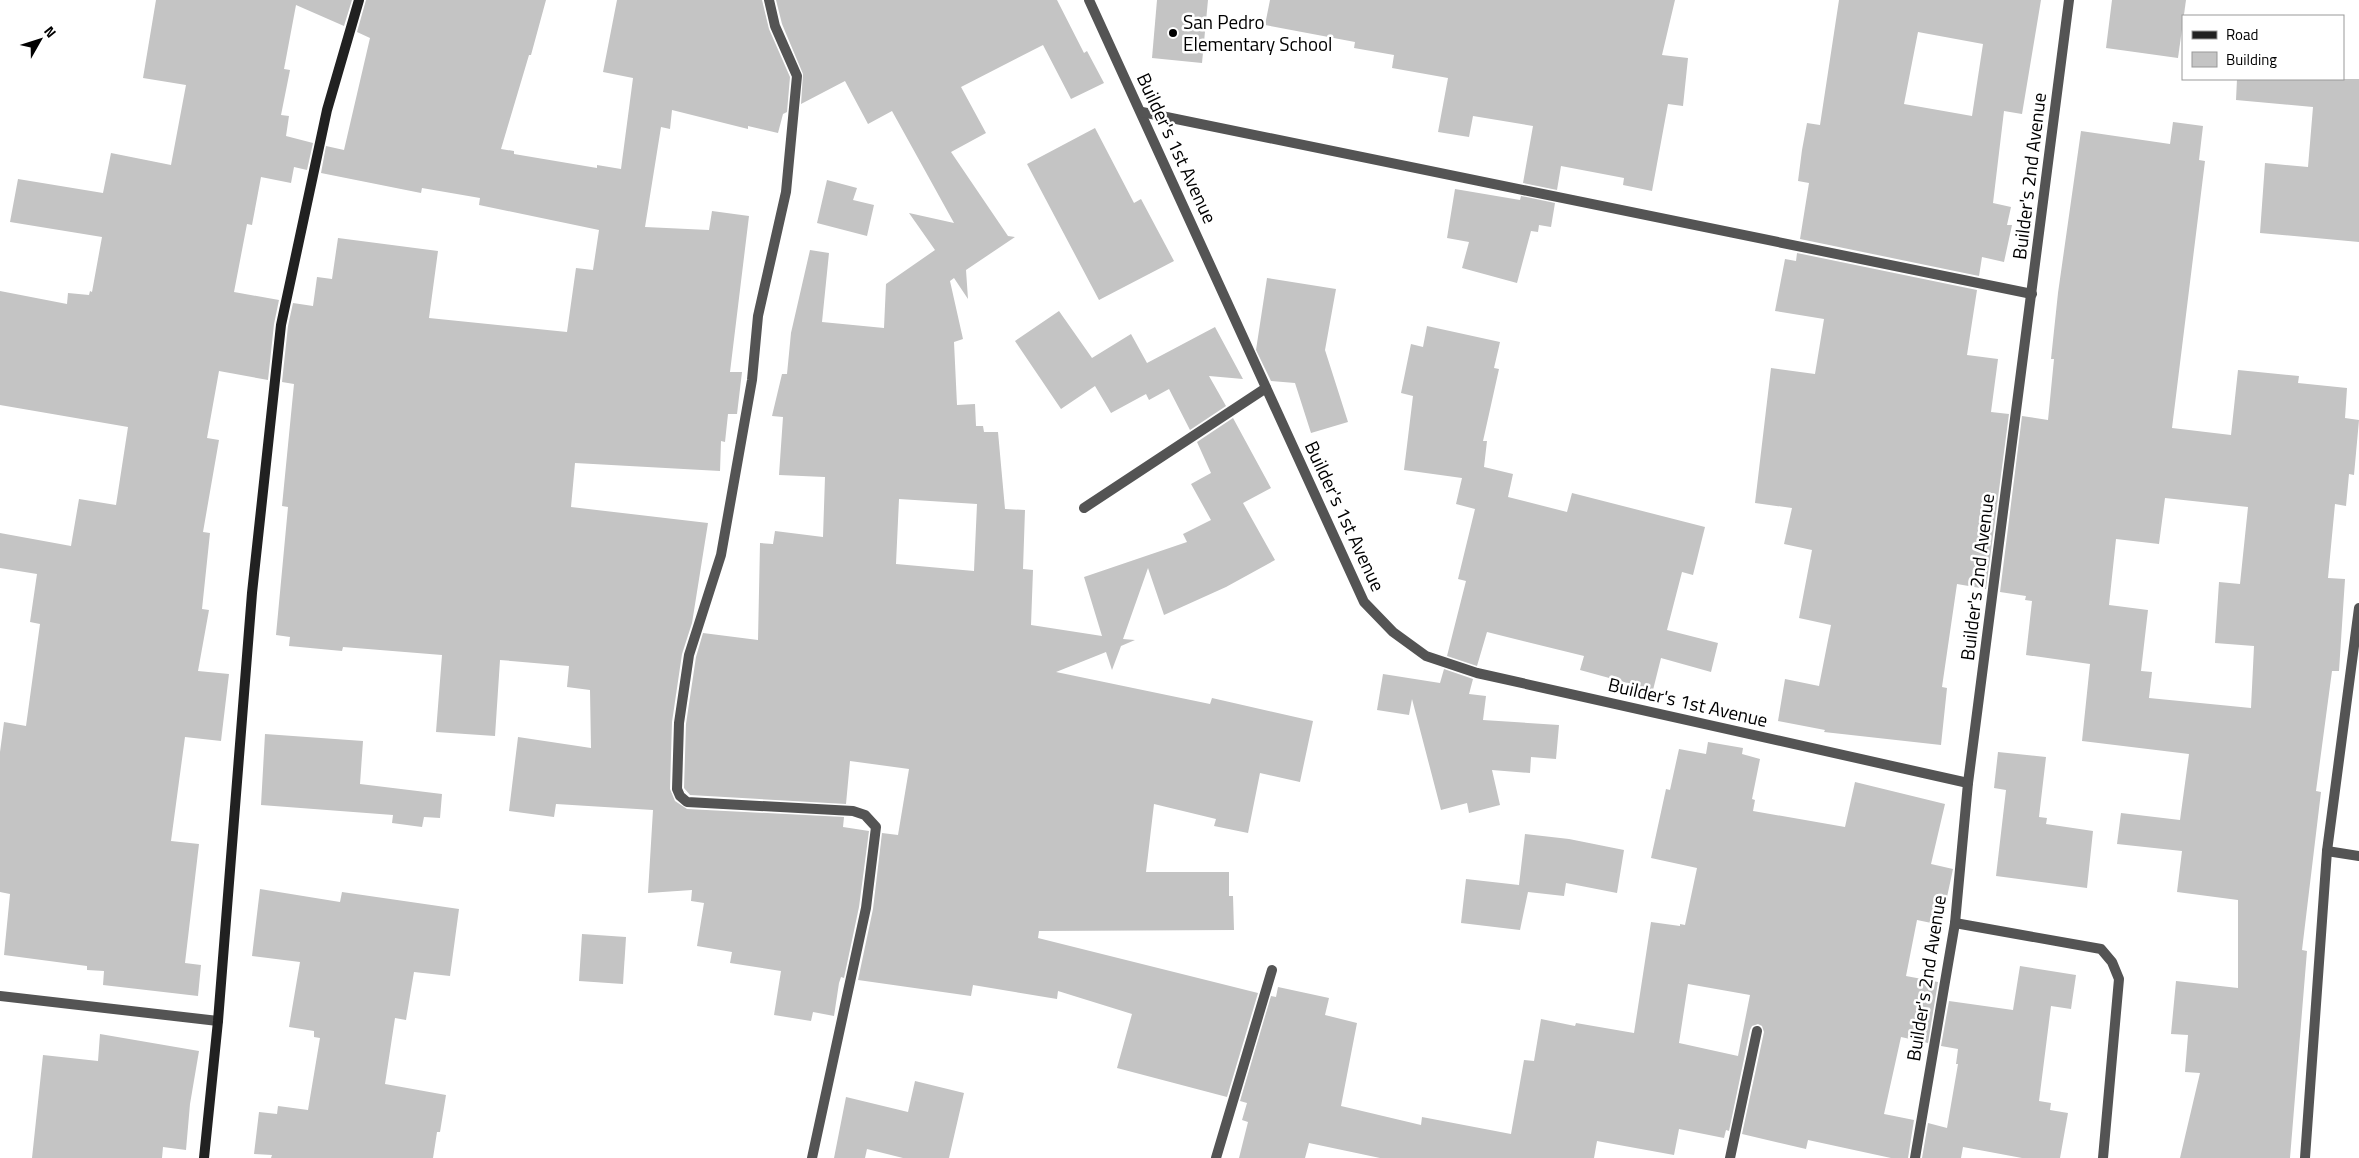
<svg xmlns="http://www.w3.org/2000/svg" width="2359" height="1158" viewBox="0 0 2359 1158" font-family="'Titillium Web',sans-serif">
<style>
.building{fill:#c4c4c4;fill-rule:evenodd}
.lines{fill:none;stroke-linecap:round;stroke-linejoin:round}
.street{stroke:#545454;stroke-width:10}
.secondary{stroke:#212121;stroke-width:10}
.poi-dot{fill:#000;stroke:#fff;stroke-width:2}
.labels{text-anchor:middle;stroke-width:5;stroke-linejoin:round;paint-order:stroke}
.poi-label{font-size:19px;fill:#000;stroke:#fff;text-anchor:start}
.street-label{font-size:19px;fill:#000;stroke:#fff}
</style>
<rect width="100%" height="100%" fill="#fff"/>
<g class="building">
<polygon points="156,0 352,0 344,26 296,5 284,69 290,70 281,115 289,116 286,136 313,143 307,170 294,167 291,183 261,177 252,225 247,224 234,292 279,300 274,324 268,380 219,371 207,438 219,440 203,532 210,533 202,609 209,610 198,671 229,674 221,741 185,737 171,841 199,844 185,963 201,965 198,996 103,985 104,971 87,970 87,966 4,955 10,894 0,892 0,752 4,722 26,726 40,624 30,622 37,574 0,568 0,533 71,546 79,499 116,505 128,427 0,405 0,291 67,304 68,293 89,295 90,291 92,292 102,237 10,222 18,179 103,193 111,153 171,165 186,85 143,78"/>
<polygon points="366,0 546,0 531,55 529,55 501,149 514,151 514,154 597,168 597,165 621,169 633,78 603,72 617,0 762,0 769,29 790,77 787,112 783,114 778,133 748,126 748,129 672,110 670,129 661,127 645,227 709,230 712,211 749,216 730,372 742,372 737,414 728,414 725,442 721,441 720,471 575,463 571,507 708,523 692,623 682,654 672,722 670,789 675,801 687,809 844,817 843,827 869,831 859,907 844,978 841,977 839,983 834,1016 813,1012 811,1021 774,1015 781,971 730,963 732,952 697,946 704,903 691,901 692,890 648,893 653,810 556,804 554,817 509,811 518,737 591,748 590,690 567,687 569,666 500,660 495,736 436,732 442,655 343,647 342,651 289,646 290,637 276,635 288,507 282,506 294,384 282,382 288,326 293,303 313,306 317,277 332,279 338,238 438,251 429,318 567,332 576,268 593,270 599,230 479,205 480,198 422,188 421,193 321,173 326,146 344,150 370,38 357,32"/>
<path d="M776,0h281l27,53 3,-2 17,32 -33,16 -28,-54 -82,42 25,46 -35,19 57,84 7,1 -49,33 2,29 -14,-21 -4,3 13,58 -9,3 3,63 18,-1 1,22h7l1,6h14l7,77 20,1 -2,59 10,1 -2,55 71,11 -18,-59 103,-35 -4,-8 28,-14 -20,-36 20,-11 -14,-31 36,-24 38,70 -28,15 32,57 -49,27 -62,28 -16,-47 -25,71 12,1 -14,6 -9,24 -6,-18 -50,20 154,32 2,-6 101,23 -13,61 -40,-9 -12,60 -34,-7 2,-7 -62,-15 -8,68h83v24h4l1,34 -195,1 -1,7 220,55 -31,104 -110,-29 15,-54 -74,-23 -1,8 -84,-14 -2,11 -113,-16 15,-71 9,-76 16,2 11,-66 -59,-8 -4,43 -156,-9 -6,-7 2,-64 10,-67 7,-24 55,7 2,-97 13,1 2,-13 48,6 2,-60 -46,-2 4,-58 -11,-1 10,-42h5l4,-41 19,-83 19,3 -7,69 62,6 2,-44 49,-34 -26,-37 45,10 -62,-112 -24,13 -23,-43 -44,23 2,-30 -21,-50zM899,499l78,5 -3,67 -78,-7z"/>
<polygon points="1157,0 1208,0 1202,63 1152,58"/>
<polygon points="1270,0 1675,0 1662,55 1688,58 1683,106 1668,104 1652,191 1623,185 1624,178 1561,166 1557,190 1523,183 1533,126 1473,116 1469,137 1438,132 1448,78 1392,68 1394,55 1354,48 1355,42 1265,25"/>
<path d="M1839,0h202l-19,114 -18,-3 -11,92 18,4 -4,18h5l-8,37 -22,-5 -3,19 -179,-37 9,-56 -11,-2 4,-31 5,-27 13,2zM1918,32l65,12 -11,72 -68,-12z"/>
<polygon points="2112,0 2186,0 2178,58 2106,48"/>
<polygon points="2237,79 2359,79 2359,242 2260,233 2265,163 2308,167 2313,107 2236,100"/>
<path d="M2173,122l30,4 -4,34 6,1 -33,267 59,7 7,-65 61,6 -1,7 49,5 -2,30 14,2 -5,55 -5,-1 -3,32 -11,-2 -7,74 17,1 -6,92h-7l-16,120 5,1 -19,158 5,1 -17,207h-110l20,-85 -15,-1 3,-37 -17,-1 5,-53 62,7v-88l-61,-8 5,-41 -65,-7 4,-31 59,7 9,-66 -107,-13 8,-77 -64,-9 6,-54 -7,-1 1,-4 -26,-4 22,-176 26,4 6,-61h-3l7,-66 23,-162 89,13zM2165,498l83,9 -8,77 -21,-2 -4,61 39,3 -3,62 -102,-10 3,-26 -11,-1 7,-61 -39,-5 7,-66 43,5z"/>
<polygon points="1095,128 1134,203 1141,199 1174,261 1099,300 1027,164"/>
<polygon points="827,180 857,188 853,200 874,205 867,236 817,223"/>
<polygon points="1455,189 1520,200 1521,196 1555,203 1551,227 1539,225 1538,232 1531,231 1517,283 1462,268 1469,242 1447,238"/>
<polygon points="1797,253 1977,290 1967,355 1998,359 1991,412 2009,414 1986,589 1957,584 1942,687 1947,688 1941,745 1824,732 1825,730 1778,721 1785,679 1819,686 1831,625 1799,618 1812,550 1784,544 1792,508 1755,503 1771,368 1815,374 1824,319 1775,311 1785,259 1796,261"/>
<polygon points="1267,278 1336,289 1325,350 1348,422 1311,433 1295,383 1271,381 1256,350"/>
<polygon points="1059,311 1092,358 1131,334 1147,363 1215,327 1243,379 1209,376 1226,406 1190,430 1169,389 1149,400 1146,394 1111,413 1095,386 1061,409 1015,341"/>
<polygon points="1427,326 1500,342 1494,368 1499,369 1483,441 1487,441 1484,467 1513,474 1508,497 1567,512 1572,493 1705,527 1693,575 1682,572 1667,630 1718,643 1711,672 1661,658 1653,690 1580,670 1584,656 1487,632 1477,666 1447,656 1466,581 1458,579 1475,509 1456,504 1462,478 1404,470 1413,396 1401,393 1411,344 1423,347"/>
<polygon points="1444,669 1473,679 1469,694 1486,696 1483,720 1559,725 1556,759 1531,757 1530,773 1492,770 1500,805 1469,813 1467,803 1441,810 1412,699 1409,715 1377,710 1383,674 1440,683"/>
<polygon points="265,734 363,741 360,784 442,794 440,818 424,817 422,827 392,823 393,815 261,805"/>
<path d="M1708,742l35,6 -1,6 18,5 -8,40 3,1 -2,11 92,16 10,-45 90,22 -14,60 22,5 -12,56 -24,-5 -11,56 32,6 -10,61 -27,-6 -17,77 30,6 -6,38h-17l-83,-18 -2,9 -64,-15 22,-102 -2,-6 -4,-2 -6,2 -2,4 -21,101 -3,-1 -2,8 -45,-9 -5,26 -77,-14 -3,17h-214l-71,-15 -4,15h-66l9,-36 -6,-2 5,-17 -7,-2 31,-105 5,1 2,-10 51,11 -4,17 32,8 -16,83 80,19 1,-8 89,17 13,-74 10,1 7,-42 34,7 1,-3 58,10 17,-111 29,4v-2l5,1 12,-57 -46,-10 15,-69 4,1 9,-41 27,5zM1688,984l62,11 -12,61 -59,-13z"/>
<polygon points="1998,752 2046,757 2039,817 2047,818 2046,824 2093,831 2087,888 1996,876 2006,790 1994,788"/>
<polygon points="1525,834 1569,839 1624,850 1617,893 1566,883 1564,896 1528,892 1520,930 1461,923 1466,879 1519,885"/>
<polygon points="260,889 340,902 342,892 459,909 450,976 414,972 406,1020 395,1018 385,1084 446,1095 440,1132 437,1132 433,1158 271,1158 272,1155 254,1154 259,1112 277,1114 278,1106 308,1110 320,1038 314,1037 314,1031 289,1027 300,962 252,956"/>
<polygon points="582,934 626,937 623,984 579,981"/>
<polygon points="2020,966 2076,975 2071,1009 2051,1006 2039,1101 2051,1103 2050,1110 2068,1113 2060,1158 2022,1158 1963,1147 1961,1158 1922,1158 1928,1123 1947,1128 1958,1064 1956,1064 1958,1049 1941,1046 1949,1001 2013,1010"/>
<polygon points="100,1034 199,1051 190,1104 186,1150 163,1147 162,1158 32,1158 43,1055 98,1061"/>
<polygon points="915,1081 964,1093 949,1158 903,1158 867,1149 865,1158 834,1158 846,1097 908,1112"/>
</g>
<g class="lines">
<g class="street">
<polyline points="769,0 775,26 797,76 786,192 758,316 752,380 721,555 689,655 679,723 677,789 680,796 687,802 853,811 865,815 876,827 866,908 812,1158"/>
<polyline points="1089,0 1364,602 1393,632 1426,656 1477,673 1968,783"/>
<polyline points="1142,112 2032,294"/>
<polyline points="1084,508 1266,388"/>
<polyline points="2327,851 2359,856"/>
<polyline points="1955,923 2101,949 2112,962 2119,979 2103,1158"/>
<polyline points="0,996 218,1021"/>
<polyline points="1216,1158 1272,970"/>
<polyline points="1730,1158 1757,1031"/>
<polyline points="1915,1158 1955,923 1968,783 2069,0"/>
<polyline points="2305,1158 2327,851 2359,608"/>
</g>
<polyline class="secondary" points="204,1158 218,1021 252,593 281,325 327,110 359,0"/>
</g>
<circle class="poi-dot" cx="1173" cy="33" r="5"/>
<g class="labels">
<g class="poi-label">
<text x="1183" y="29">San Pedro<tspan x="1183" dy="22">Elementary School</tspan></text>
</g>
<g class="street-label">
<text transform="translate(1177 148) rotate(65)" y="7">Builder's 1st Avenue</text>
<text transform="translate(2029 176) rotate(-83)" y="7">Builder's 2nd Avenue</text>
<text transform="translate(1345 516) rotate(65)" y="7">Builder's 1st Avenue</text>
<text transform="translate(1977 577) rotate(-83)" y="7">Builder's 2nd Avenue</text>
<text transform="translate(1688 702) rotate(13)" y="7">Builder's 1st Avenue</text>
<text transform="translate(1926 978) rotate(-81)" y="7">Builder's 2nd Avenue</text>
</g>
</g>
<rect x="2182" y="15" width="162" height="65" fill="#ffffff" stroke="#999999"/>
<rect x="2192" y="31" width="25" height="8" fill="#212121" stroke="#999999"/>
<text x="2226" y="40" font-size="15" fill="#000000">Road</text>
<rect x="2192" y="52" width="25" height="15" fill="#c4c4c4" stroke="#999999"/>
<text x="2226" y="65" font-size="15" fill="#000000">Building</text>
<g transform="translate(40 40) rotate(51)" stroke="#ffffff" stroke-width="4" paint-order="stroke">
<path d="M0-4L9 19L0 12L-9 19Z" fill="#000000"/>
<text y="-8" font-size="14" font-weight="bold" text-anchor="middle" fill="#000000">N</text>
</g>
</svg>
